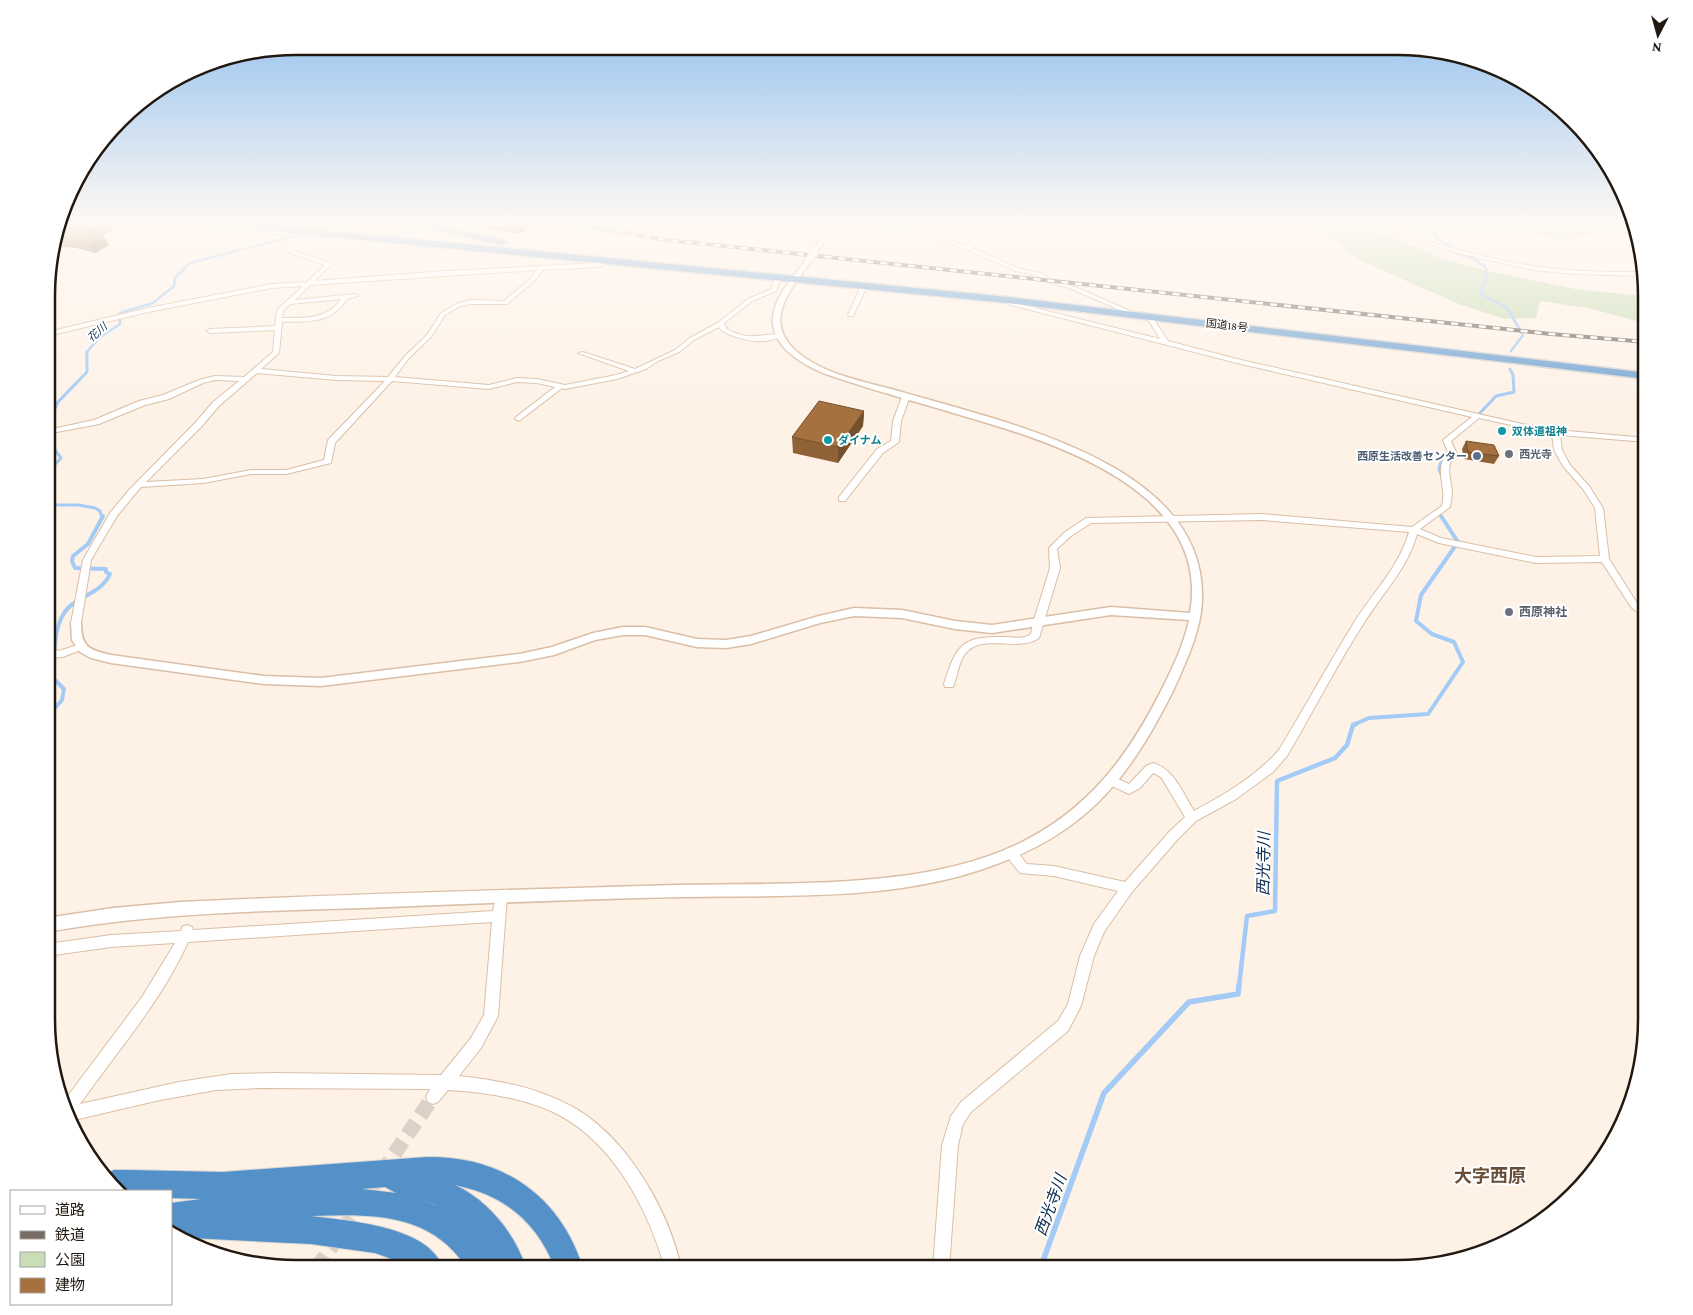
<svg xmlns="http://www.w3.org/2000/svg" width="1693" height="1315" viewBox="0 0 1693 1315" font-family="'Crimson Pro','Noto Sans JP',serif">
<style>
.green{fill:#c9deb7}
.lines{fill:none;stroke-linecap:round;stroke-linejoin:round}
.stream-far4{stroke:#a4caf6;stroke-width:2.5}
.stream-far3{stroke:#a4caf6;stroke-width:3}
.stream-far2{stroke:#a4caf6;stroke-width:4}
.stream-far1{stroke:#a4caf6;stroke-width:4.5}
.stream{stroke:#a4caf6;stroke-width:5.5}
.minor-tunnel{stroke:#ddd1c7;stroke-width:15;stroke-dasharray:15 8;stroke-linecap:butt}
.minor-casing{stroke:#dabea5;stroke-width:2}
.tertiary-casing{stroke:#dabea5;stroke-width:3}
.trunk-casing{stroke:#d7d5d4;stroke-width:3}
.motorway-casing{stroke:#d7d5d4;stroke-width:2}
.minor{fill:#fff;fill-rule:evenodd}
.tertiary{fill:#fff;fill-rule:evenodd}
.trunk{fill:#76a7d3;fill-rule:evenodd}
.motorway{fill:#5391c8;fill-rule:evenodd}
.rail-casing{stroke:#776c63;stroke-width:4}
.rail{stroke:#fff;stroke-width:2.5;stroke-dasharray:7;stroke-linecap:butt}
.tertiary-bridge-casing{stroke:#dabea5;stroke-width:8;stroke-linecap:butt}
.tertiary-bridge{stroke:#fff;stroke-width:7}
.wall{fill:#8e6236}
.shaded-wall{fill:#74502c}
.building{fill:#a5723f;stroke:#74502c}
.culture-dot{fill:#0f9aa8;stroke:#fff;stroke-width:2}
.worship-dot{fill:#6b7280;stroke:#fff;stroke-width:2}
.service-dot{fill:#5c6f8a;stroke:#fff;stroke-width:2}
.labels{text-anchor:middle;stroke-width:4;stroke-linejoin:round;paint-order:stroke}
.far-street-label{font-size:11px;fill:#22180f;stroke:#fff}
.far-water-label{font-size:11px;font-style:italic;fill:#0d2e51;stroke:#fff}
.far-culture-label{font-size:11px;font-weight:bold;fill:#0d838f;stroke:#fff;text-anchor:start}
.far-worship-label{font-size:11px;font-weight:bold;fill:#5b616d;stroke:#fff;text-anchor:start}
.far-service-label{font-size:11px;font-weight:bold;fill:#4e5e75;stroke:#fff;text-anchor:end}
.worship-label{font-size:12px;font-weight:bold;fill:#5b616d;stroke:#fff;text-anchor:start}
.near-water-label{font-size:16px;font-style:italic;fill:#0d2e51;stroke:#fff}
.near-quarter-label{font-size:18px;font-weight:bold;fill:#674f39;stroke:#fff}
.rim{fill:none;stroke:#22180f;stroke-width:2.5}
</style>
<rect width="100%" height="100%" fill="#fef2e7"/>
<g class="green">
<polygon points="1299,222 1353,222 1371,231 1405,242 1440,258 1483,270 1575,289 1643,296 1646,292 1647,324 1589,308 1540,301 1536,318 1505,319 1459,304 1359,260 1316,226"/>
<polygon points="1371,222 1635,222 1639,236 1603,230 1590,235 1563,239 1510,230 1405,226"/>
</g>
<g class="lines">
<g class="stream-far4">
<polyline points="1435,222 1442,226 1435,230 1435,237 1452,247 1454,249 1452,251 1476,260 1486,268 1486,281 1481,291 1483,295 1507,308 1523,335 1511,351"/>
<polyline points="314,231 347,222"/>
<polyline points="86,353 99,338 120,324 120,313 153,303 174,286 175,278 190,263 305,233"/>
</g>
<g class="stream-far3">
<polyline points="1480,413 1496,396 1514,392 1513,375 1510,369"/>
<polyline points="48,424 58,402 87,372 87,352"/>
<polyline points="48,441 61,458 48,472"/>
<polyline points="1443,455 1439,469 1444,483"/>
<polyline points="48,505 79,505 95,508 100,511 102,518"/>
<polyline points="1440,515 1442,518"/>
</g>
<g class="stream-far2">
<path d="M47,717l15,-17 2,-11 -11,-11c2,-21 -1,-55 16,-71 14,-13 32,-14 41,-33l-4,-2v-3l-31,-1 -3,-7 1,-5 15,-12 15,-28"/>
<polyline points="1353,725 1369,718 1428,714 1463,662 1454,642 1432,634 1416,621 1421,595 1458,542 1441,516"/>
</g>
<polyline class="stream-far1" points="1239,986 1247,916 1275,911 1277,781 1335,758 1347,745 1353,725 1356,724"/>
<polyline class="stream" points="1040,1269 1104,1093 1189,1002 1238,994 1239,985"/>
<polyline class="minor-tunnel" points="317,1268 433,1097"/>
<g class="minor-casing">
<g id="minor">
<polygon points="200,222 282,231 292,228 295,230 282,235 198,226"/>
<polygon points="475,222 484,222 455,233 450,232"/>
<polygon points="760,222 768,222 761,226 758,224"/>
<polygon points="861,222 872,222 937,237 967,246 980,233 981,222 987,222 986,233 972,248 1020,269 1040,273 1052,280 1073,286 1137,314 1132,315 1069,288 1048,282 1036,275 1016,271 966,249 934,239"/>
<polygon points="1022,222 1028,222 1022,229 1019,227"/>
<path d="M1349,222h10c58,16 115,35 174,44 37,6 74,6 111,6v4l-69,-2 -42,-4 -70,-16z"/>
<polygon points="426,224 429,226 428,227 399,232 409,234 398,242 393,241 401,235 393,234 392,230"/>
<path d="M286,242l8,9 37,12v2l-17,16 132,-10 152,-8 10,-3 3,2 -13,5 -55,3 -10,12 -26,22h-36l-11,2 -15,9 -14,22 -22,21 -14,19 94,8 28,-7 20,1 28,6 51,-10 13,-4 -51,-18 5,-1 52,17 40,-19 15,-12 29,-16 29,-23 23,-10 4,-11 3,-2 3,2 -5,13 -24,10 -28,22 3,6c7,4 15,7 23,7 10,1 25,-4 32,0 -17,10 -43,4 -60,-5l-3,-4 -25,13 -15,12 -21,9 -12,8 -29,10 -52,10 -3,-1 -43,33 -4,-2 1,-2 39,-30 -18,-4 -20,-1 -28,7 -97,-8 -57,62 -4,20 -45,11h-35l-48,9 -62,4 -24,29 -26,44 -10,63 -2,2h-6l-2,-2 12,-63 27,-47 19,-23 66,-67 18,-21 26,-21 -24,-1 -12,3 -34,16 -24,6 -46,19 -42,8 -9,-1v-4l9,1 37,-8 45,-19 24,-6 36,-15 16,-4 29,1 29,-25 2,-22 -65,3 -3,-2 3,-2 65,-3 2,-16 26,-24 -31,2 -124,24 -100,24v-4l100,-24 124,-24 35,-2 18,-17 -35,-12 -7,-9zM537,270l-8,10 -25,21 -33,-1 -15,4 -15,9 -14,22 -22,21 -17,21 -52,-1 -75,-7 18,-16 3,-31c27,-1 49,2 65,-23l11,-3 -3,-2 -60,6 15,-15zM341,299c-14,21 -37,19 -59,19l1,-7 7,-7zM257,373l79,7 49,1 -57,59 -4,20 -38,10h-35l-48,9 -57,3 55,-55 18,-21z"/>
<polygon points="864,284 867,286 853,316 849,316 848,315 861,286"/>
<path d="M1006,299h4l5,4 145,36 -14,-23 3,-2 2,1 17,26 73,19 281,64 34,6 91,8v4l-87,-7 2,15 8,15 19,21 14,22 6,51 28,44 10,8v9l-16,-13 -29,-45 -66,1 -97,-20 -22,-9c-9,34 -35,60 -53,89 -28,43 -51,89 -77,133l-14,16 -37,27 -40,22 -19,19 -45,52 -28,40 -10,24 -13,50 -13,25 -97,81 -8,12 -5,21 -9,124h-16l9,-124 9,-29 10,-14 97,-81 10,-17 12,-48 14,-32 24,-33 -64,-15 -34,-3 -16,-20 2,-4c9,-3 15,8 21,15l27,2 71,16 44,-50 16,-15 -24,-40 -8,-4 -13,15 -11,6 -21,-10 -2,-3 2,-3 4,-2 17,8 17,-18 7,-3c21,6 30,30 41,48 31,-17 61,-34 85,-61 26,-43 50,-87 76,-129 19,-30 44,-54 54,-89l-147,-12 -171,3 -20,13 -14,13 3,19 -21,70c-21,15 -58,-6 -74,16 -7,9 -7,22 -12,33h-8l-1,-3c13,-42 19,-48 64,-47 8,1 16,2 23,-3l2,-11 17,-55 -1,-20 16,-16 21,-14 176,-4 150,13 30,-21c1,-5 2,-11 1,-16 -2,-14 -5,-26 5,-38l-5,-12 29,-23 -231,-53 -230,-59 -5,-4zM1479,418l73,16 2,16 9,16 20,23 12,19 5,48 -64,1 -95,-19 -21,-9 30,-22c1,-5 2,-11 2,-16 -2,-16 -7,-24 4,-39l-5,-11z"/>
<polygon points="903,394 910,396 901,421 899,442 883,453 845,501 839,501 839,497 877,449 891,441 893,421"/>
<polygon points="80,644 85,647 83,649 63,657 48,658 48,652 62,650"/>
<path d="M501,890l4,2 2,4 -9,120 -17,32 -22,28c38,4 76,11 110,29 55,28 100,104 112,163h-16c-17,-58 -50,-123 -106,-153 -33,-17 -74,-23 -111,-25l-10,12 -5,2 -5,-2 -2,-5 4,-8 -170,-1 -44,2 -56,10 -90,21 -6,-20 78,-104 33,-54 -64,4 -64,9v-12l64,-9 70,-4 1,-4 5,-2 5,2 1,3 300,-19 4,-19zM492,922l-8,93 -13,23 -30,37 -166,-2 -44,1 -52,8 -99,22c38,-54 81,-102 108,-162z"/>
</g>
</g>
<g class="tertiary-casing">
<g id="tertiary">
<polygon points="832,222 838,222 817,252 813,252 812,251"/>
<path d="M810,256l3,2c-19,28 -52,61 -18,92 27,25 72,32 107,42 103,31 317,73 299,220 -4,27 -17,55 -29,81 -47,93 -91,144 -192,177 -94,31 -199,25 -297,27 -106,2 -212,7 -319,11 -106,3 -212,5 -317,24v-14l66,-10 67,-6c165,-8 330,-12 495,-17 107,-3 245,6 343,-41 70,-34 110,-87 144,-155 11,-22 22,-45 27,-69l-78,-5 -119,18 -37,-4 -53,-11 -48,-2 -34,7 -69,21 -25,4 -29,-1 -52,-12h-22l-28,5 -41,15 -35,7 -198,24 -57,-2 -153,-21 -20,-5 -11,-6 -8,-12 -1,-17 5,-4 5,4c0,24 8,27 30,32l153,21 57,2 198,-24 33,-7 41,-14 30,-6h22l52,12 29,1 25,-4 68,-20 35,-8 48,2 53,11 37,4 119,-18 79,6c22,-124 -140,-172 -230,-198 -46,-14 -92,-26 -137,-42 -32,-14 -64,-37 -44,-75 8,-15 19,-28 29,-41z"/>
</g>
</g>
<g class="trunk-casing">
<g id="trunk">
<polygon points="206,222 239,222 1008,297 1647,373 1647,379 1008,303 210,225"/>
<polygon points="401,222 419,222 502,239 507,242 502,245"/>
</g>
</g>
<g class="motorway-casing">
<path id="motorway" d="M427,1157c76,-1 133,39 156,111h-28c-18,-45 -49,-72 -96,-82l-4,-1c34,16 60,49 71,83h-59c-37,-56 -95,-54 -156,-52 38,5 118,10 132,52h-35l-16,-9 -17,-6 -64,-9 -120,-6 -10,-4 -2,-4 -8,1v-28l30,-4 -30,-1v-7h-52l-13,-17 8,-4h16l93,2zM385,1187l11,6 -34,-4zM412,1196l26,10 -2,-1z"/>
</g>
<use href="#minor" class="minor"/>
<use href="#tertiary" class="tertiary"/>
<use href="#trunk" class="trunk"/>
<use href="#motorway" class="motorway"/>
<g class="rail-casing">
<polyline id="rail" points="561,222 667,240 1551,334 1647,342"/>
</g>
<use href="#rail" class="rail"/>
<g class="tertiary-bridge-casing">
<polyline id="tertiary-bridge" points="810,258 815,251"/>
</g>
<use href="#tertiary-bridge" class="tertiary-bridge"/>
</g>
<g class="wall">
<polygon points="62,222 113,230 102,235 109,245 95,253 76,248 54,246"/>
<polygon points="485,222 541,222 519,234 487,229"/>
<polygon points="864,411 863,426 838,463 793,453 792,437"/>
<polygon points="1466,441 1499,456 1494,464 1464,459 1462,449"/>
</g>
<g class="shaded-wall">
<polygon points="104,222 108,222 113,230 87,242 82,232"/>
<polygon points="521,222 541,222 519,234 516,224"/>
<polygon points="103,236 109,245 95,253 89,243"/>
<polygon points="864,411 863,426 838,463 838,447"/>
</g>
<g class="building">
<polygon points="62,222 104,222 82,232 103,236 89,243 70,238 57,237"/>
<polygon points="504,222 521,222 516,224"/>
<polygon points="819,401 864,411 838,447 792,437"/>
<polygon points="1466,441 1494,445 1499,456 1468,452"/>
</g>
<linearGradient id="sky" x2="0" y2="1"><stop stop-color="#8dbdee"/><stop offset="0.55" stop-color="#fff9f4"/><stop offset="1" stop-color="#fff9f4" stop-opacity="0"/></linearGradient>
<rect width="1693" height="406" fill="url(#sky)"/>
<g class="culture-dot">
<circle cx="1502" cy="431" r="5"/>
<circle cx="828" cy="440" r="5"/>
</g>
<g class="worship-dot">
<circle cx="1509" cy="454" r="5"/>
<circle cx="1509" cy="612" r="5"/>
</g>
<circle class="service-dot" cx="1477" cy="456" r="5"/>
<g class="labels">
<g class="far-street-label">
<text transform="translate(1227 325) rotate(7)" y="4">国道18号</text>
</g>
<g class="far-water-label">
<text transform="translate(97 332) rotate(-40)" y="4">花川</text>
</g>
<g class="far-culture-label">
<text x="1512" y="435">双体道祖神</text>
<text x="838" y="444">ダイナム</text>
</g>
<g class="far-worship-label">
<text x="1519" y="458">西光寺</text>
</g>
<g class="far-service-label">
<text x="1467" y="460">西原生活改善センター</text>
</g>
<g class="worship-label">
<text x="1519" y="616">西原神社</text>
</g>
<g class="near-water-label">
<text transform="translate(1263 864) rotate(-89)" y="6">西光寺川</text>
<text transform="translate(1050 1205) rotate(-70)" y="6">西光寺川</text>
</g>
<g class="near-quarter-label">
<text x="1490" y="1182">大字西原</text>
</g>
</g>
<path d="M0 0H1693V1315H0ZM296 55H1397A241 241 0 0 1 1638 296V1019A241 241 0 0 1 1397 1260H296A241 241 0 0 1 55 1019V296A241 241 0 0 1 296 55Z" fill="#fff" fill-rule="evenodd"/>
<path class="rim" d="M296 55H1397A241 241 0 0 1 1638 296V1019A241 241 0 0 1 1397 1260H296A241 241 0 0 1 55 1019V296A241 241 0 0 1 296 55Z"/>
<rect x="10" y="1190" width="162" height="115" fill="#ffffff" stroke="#a7a39f"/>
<rect x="20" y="1206" width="25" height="8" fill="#ffffff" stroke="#a7a39f"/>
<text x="55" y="1215" font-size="15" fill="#22180f">道路</text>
<rect x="20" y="1231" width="25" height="8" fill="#776c63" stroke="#a7a39f"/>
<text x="55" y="1240" font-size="15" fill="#22180f">鉄道</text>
<rect x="20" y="1252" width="25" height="15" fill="#c9deb7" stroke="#a7a39f"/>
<text x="55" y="1265" font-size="15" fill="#22180f">公園</text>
<rect x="20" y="1278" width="25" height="15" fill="#a5723f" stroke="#a7a39f"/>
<text x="55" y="1290" font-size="15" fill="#22180f">建物</text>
<g transform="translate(1658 35) rotate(186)" stroke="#ffffff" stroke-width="4" paint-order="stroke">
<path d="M0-4L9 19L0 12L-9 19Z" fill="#22180f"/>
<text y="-8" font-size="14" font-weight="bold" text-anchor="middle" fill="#22180f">N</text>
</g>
</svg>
